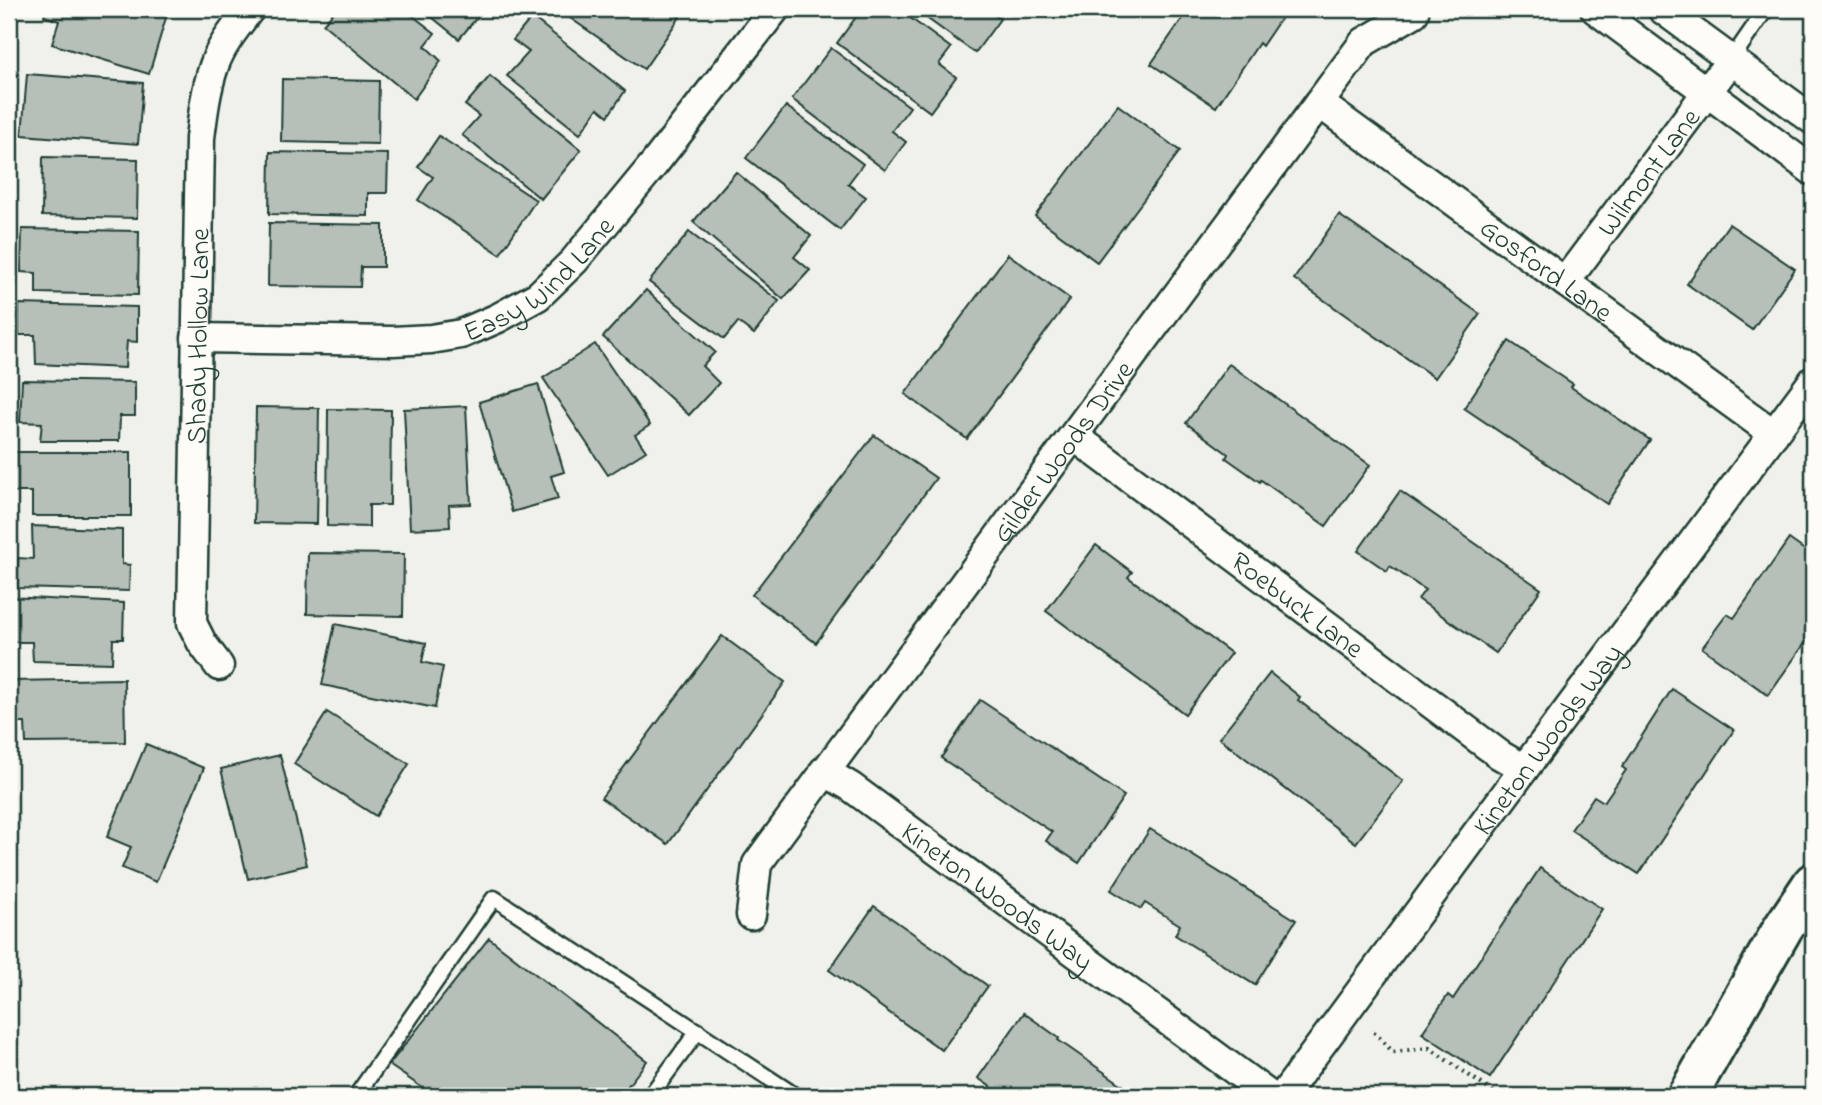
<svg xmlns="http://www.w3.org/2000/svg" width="1822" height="1105" viewBox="0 0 1822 1105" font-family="'Indie Flower',sans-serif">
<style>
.building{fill:#b6bfb8;stroke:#1f3d34;stroke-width:2}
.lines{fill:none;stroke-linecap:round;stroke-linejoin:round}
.lane-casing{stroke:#1f3d34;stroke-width:19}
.street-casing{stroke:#1f3d34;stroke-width:33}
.secondary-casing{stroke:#1f3d34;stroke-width:44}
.path{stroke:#1f3d34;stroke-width:4.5;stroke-dasharray:2 5;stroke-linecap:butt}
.lane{stroke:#fdfcf7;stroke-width:14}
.street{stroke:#fdfcf7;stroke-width:28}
.secondary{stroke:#fdfcf7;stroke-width:38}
.labels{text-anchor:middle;stroke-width:5;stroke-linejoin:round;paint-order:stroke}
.street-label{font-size:28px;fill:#1f3d34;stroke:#fdfcf7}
</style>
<rect width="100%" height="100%" fill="#f0f1eb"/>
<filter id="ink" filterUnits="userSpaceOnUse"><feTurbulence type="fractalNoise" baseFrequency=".0143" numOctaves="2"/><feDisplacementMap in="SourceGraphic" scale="14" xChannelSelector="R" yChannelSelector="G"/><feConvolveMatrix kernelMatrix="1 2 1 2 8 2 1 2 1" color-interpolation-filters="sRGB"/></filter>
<g filter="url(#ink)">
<g class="building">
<polygon points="46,9 161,9 168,11 149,74 52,44 59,21 44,16"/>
<polygon points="336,9 404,9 435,33 425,46 441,61 414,99 323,24"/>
<polygon points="422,9 484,9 459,39"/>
<polygon points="557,9 667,9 680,17 644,69"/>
<polygon points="862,9 898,9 951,48 939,64 956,77 930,112 837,43"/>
<polygon points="914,9 986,9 1000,19 975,53"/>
<polygon points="1189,9 1287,9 1262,46 1259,43 1216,107 1151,64"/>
<polygon points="532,17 625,91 608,116 598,108 580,134 507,76 529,52 513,40"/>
<polygon points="831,48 910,107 892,131 906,142 885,170 792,99"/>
<polygon points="27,74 143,83 138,144 22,135"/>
<polygon points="490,76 581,150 541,199 462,135 479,116 465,105"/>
<polygon points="282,79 379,81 378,144 281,142"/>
<polygon points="1118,105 1180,151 1097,262 1035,216"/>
<polygon points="786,106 863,164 848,184 866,197 840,230 746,158"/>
<polygon points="439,136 536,200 500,254 418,200 433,177 418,167"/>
<polygon points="270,152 388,154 387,193 368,193 368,216 269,214"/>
<polygon points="43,157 138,159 137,218 42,216"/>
<polygon points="736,172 811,236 794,257 810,270 783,299 693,222"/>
<polygon points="1339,215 1480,314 1435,378 1294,279"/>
<polygon points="269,223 383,225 383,267 361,267 360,287 268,286"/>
<polygon points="1729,224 1795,269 1752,330 1687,284"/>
<polygon points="22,229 139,231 138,295 36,293 36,273 21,272"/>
<polygon points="689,232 779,301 754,334 738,322 724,339 649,282"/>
<polygon points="1008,254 1070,299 967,439 905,394"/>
<polygon points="646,290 715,352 702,366 719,383 689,415 603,337"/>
<polygon points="19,304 137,307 137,342 127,341 125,368 36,364 35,335 19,335"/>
<polygon points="1509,341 1573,384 1571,387 1650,440 1607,504 1464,408"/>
<polygon points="595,344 650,425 635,435 646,451 608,475 543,378"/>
<polygon points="1229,364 1370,465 1326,526 1261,480 1260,482 1226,458 1228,454 1186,423"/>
<polygon points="22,380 135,382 135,416 120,416 119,441 40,441 42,423 20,422"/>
<polygon points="538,384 564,472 551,476 558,499 512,512 479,402"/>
<polygon points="466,406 471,504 449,505 450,527 410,529 404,409"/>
<polygon points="256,407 319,408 317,524 254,523"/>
<polygon points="328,409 391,410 390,505 369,505 369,527 327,526"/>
<polygon points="874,435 936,478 816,643 752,595"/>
<polygon points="12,452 131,452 131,516 32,516 32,492 12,492"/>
<polygon points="1400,491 1541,589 1496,653 1418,599 1425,590 1390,566 1387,571 1358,551"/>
<polygon points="32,526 122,530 122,564 130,565 129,591 17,588 18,558 33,559"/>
<polygon points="1789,539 1813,556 1813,632 1768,695 1702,648 1727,614 1734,618"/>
<polygon points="1096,545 1132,572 1128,577 1231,653 1185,714 1046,611"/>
<polygon points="308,553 404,554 403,616 307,614"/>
<polygon points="9,597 124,603 123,639 113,639 112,663 33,661 32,642 9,642"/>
<polygon points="335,624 426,643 422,662 443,667 435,708 322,685"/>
<polygon points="722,636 785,682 668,844 601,798"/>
<polygon points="1270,673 1300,697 1298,700 1403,781 1356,843 1219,738"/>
<polygon points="124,679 125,742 26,743 25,723 9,723 9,681"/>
<polygon points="1672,689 1734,730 1639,874 1571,830 1594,796 1604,802 1626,770 1622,767"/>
<polygon points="980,700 1124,796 1079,863 1046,841 1052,832 941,758"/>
<polygon points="327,712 409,764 376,816 294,764"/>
<polygon points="146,744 204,768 156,882 122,868 131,847 107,837"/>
<polygon points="280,755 307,865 248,879 221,769"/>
<polygon points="1150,829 1296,920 1255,985 1175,935 1180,925 1145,903 1141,909 1111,890"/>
<polygon points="1540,868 1602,909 1490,1078 1422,1033 1448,995 1453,999"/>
<polygon points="874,906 988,986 942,1050 829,970"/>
<polygon points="489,938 647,1061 620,1096 419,1096 424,1089 389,1065"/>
<polygon points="1024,1013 1059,1038 1058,1040 1138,1096 1004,1096 978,1078"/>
</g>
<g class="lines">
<g class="lane-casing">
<g id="lane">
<polyline points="1731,60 1766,9"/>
<polyline points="356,1096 494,898 796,1096"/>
<polyline points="650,1096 698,1031"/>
</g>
</g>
<g class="street-casing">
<g id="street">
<polyline points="1595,9 1813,171"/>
<polyline points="1662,9 1813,120"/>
<path id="s1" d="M1319,103l455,331"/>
<path id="s2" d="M1565,282l166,-222"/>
<path id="s3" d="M196,338l197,3 38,-2 30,-5 37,-16 40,-22 36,-35 80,-97 121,-155"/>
<path id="s4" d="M1074,436l426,319 24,14"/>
<path id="s5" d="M219,666l-17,-23 -10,-20 8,-485c3,-24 6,-49 14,-72 7,-21 23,-40 36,-57"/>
<path id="s6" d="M824,771l27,16 419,309"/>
<path id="s7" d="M751,915l6,-51 607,-822 50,-29"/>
<path id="s8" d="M1283,1096l241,-327 289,-388"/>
</g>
</g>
<g class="secondary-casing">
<polyline id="secondary" points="1687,1096 1783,928 1813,883"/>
</g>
<g class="path">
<polyline points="1374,1032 1393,1052 1429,1048 1499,1096"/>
<polyline points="1196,1096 1204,1085"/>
</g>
<use href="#lane" class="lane"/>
<use href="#street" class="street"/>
<use href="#secondary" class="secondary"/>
</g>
</g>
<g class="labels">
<g class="street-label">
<text dy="10" stroke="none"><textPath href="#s2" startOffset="138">Wilmont Lane</textPath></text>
<text dy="10" stroke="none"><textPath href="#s1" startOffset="282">Gosford Lane</textPath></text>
<text dy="10" stroke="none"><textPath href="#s3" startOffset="362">Easy Wind Lane</textPath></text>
<text dy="10" stroke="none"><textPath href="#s5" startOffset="338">Shady Hollow Lane</textPath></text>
<text dy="10" stroke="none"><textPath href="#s7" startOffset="565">Gilder Woods Drive</textPath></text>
<text dy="10" stroke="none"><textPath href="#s4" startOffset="280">Roebuck Lane</textPath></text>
<text dy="10" stroke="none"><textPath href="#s8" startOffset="444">Kineton Woods Way</textPath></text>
<text dy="10" stroke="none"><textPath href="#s6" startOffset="214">Kineton Woods Way</textPath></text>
</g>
</g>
<rect width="1822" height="1105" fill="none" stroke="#fdfcf7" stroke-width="35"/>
<rect x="18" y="18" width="1787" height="1070" fill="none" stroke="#1f3d34" stroke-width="2.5" filter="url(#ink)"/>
</svg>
